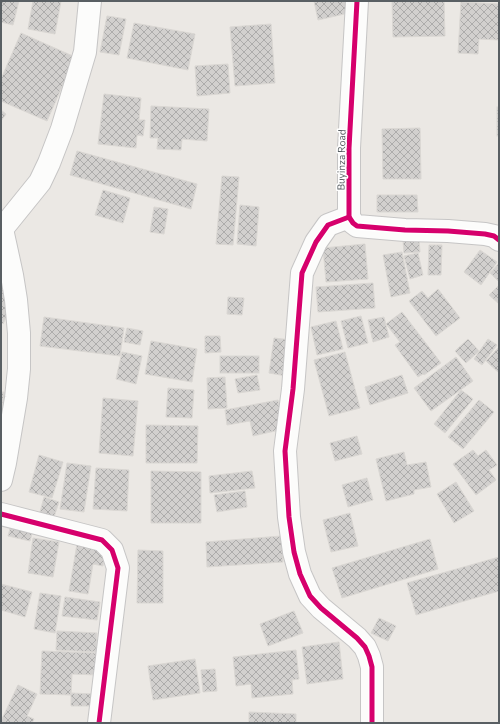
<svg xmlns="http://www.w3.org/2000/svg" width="500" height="724" viewBox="0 0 500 724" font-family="Commissioner,sans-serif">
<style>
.building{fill:url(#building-cross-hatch);stroke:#dad7d3}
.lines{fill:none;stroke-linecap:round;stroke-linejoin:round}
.minor-casing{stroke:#c6c5c5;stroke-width:24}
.minor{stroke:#fcfcfb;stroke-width:22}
.cycleway-casing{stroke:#fff;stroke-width:8}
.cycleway{stroke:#d6006c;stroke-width:5}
.labels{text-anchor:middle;stroke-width:3;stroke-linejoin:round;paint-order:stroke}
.street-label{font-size:10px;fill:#595f63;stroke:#fff}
</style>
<defs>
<pattern id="building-cross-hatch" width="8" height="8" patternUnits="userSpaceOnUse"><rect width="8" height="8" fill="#d2d0ce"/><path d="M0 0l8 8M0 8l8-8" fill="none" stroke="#adacab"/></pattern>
</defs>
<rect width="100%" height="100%" fill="#ebe8e4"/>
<g class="building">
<polygon points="1,1 19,1 13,25 1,22"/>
<polygon points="33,1 61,1 55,34 28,29"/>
<polygon points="314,1 350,1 353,12 318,20"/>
<polygon points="392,1 444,1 445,36 393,37"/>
<polygon points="461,2 499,4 499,40 479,39 478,54 458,53"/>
<polygon points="107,16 126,19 119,55 100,52"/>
<polygon points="134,23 195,34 188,70 127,58"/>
<polygon points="271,24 275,83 235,86 230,27"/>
<polygon points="21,33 75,57 47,121 1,101 1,79"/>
<polygon points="228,64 230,93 197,96 195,66"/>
<polygon points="104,94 141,98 139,120 145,120 143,136 137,135 136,148 98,144"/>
<polygon points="151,106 209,109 207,141 182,139 181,150 157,149 158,138 150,138"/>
<rect x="497" y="107" width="2" height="29"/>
<polygon points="1,110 6,114 1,121"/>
<polygon points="420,128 421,179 383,179 382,129"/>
<polygon points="77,151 197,184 191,209 70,175"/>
<polygon points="222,176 239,177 233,245 216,244"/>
<polygon points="103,190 130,198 123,223 95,215"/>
<polygon points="377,195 417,195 418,212 377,212"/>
<polygon points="240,205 259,207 256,246 237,244"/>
<polygon points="154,207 168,209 164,234 150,232"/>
<polygon points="419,239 420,252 404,253 403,241"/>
<polygon points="365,244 368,279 326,282 323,248"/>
<polygon points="429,245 442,245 441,275 428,275"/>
<polygon points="480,250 497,262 481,285 464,272"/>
<polygon points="402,252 410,293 391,297 383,255"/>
<polygon points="418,253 423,275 410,279 404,256"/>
<polygon points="499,263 499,279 498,281 490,273"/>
<polygon points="373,283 375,308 318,312 316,287"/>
<polygon points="499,285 499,304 489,295"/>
<polygon points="1,287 11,292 4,306 10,309 3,324 1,322"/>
<polygon points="438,289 460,318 436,336 409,301 422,291 428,298"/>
<polygon points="228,297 244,298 242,315 227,314"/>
<polygon points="402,312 441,363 424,375 423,374 418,377 395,345 400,342 386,324"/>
<polygon points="361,316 368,343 348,348 341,321"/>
<polygon points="44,317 124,328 120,356 40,346"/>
<polygon points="384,317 389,337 373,342 368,320"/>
<polygon points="336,321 343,349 317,355 311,327"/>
<polygon points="127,328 143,331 140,345 124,342"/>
<polygon points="205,336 220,336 221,352 205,353"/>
<polygon points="274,338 291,340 286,376 269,373"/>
<polygon points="468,339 479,351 466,363 455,351"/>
<polygon points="488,339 497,345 482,365 474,359"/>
<polygon points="151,341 197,349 192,382 145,374"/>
<polygon points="499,347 499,373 486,361"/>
<polygon points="122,352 142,356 136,384 116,379"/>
<polygon points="345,352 360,408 329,416 314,360"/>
<rect x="220" y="356" width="39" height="17"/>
<polygon points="456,357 473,381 431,411 414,388"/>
<polygon points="257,375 260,390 238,393 235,379"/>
<polygon points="402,375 408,393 370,405 365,387"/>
<polygon points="225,377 227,408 208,409 207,378"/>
<polygon points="168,388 194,390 192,418 166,417"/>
<polygon points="461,390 473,399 445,433 434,424"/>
<polygon points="1,392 4,392 1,420"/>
<polygon points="103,398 138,401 133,456 99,453"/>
<polygon points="278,400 284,429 253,436 250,421 227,425 225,410"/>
<polygon points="479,400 494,412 463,449 448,437"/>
<polygon points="146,425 198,426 197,463 146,463"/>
<polygon points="357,436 362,454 335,461 330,443"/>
<polygon points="473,450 478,456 486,450 497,465 489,470 496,480 476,495 453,464"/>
<polygon points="404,452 407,465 426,462 431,487 414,490 414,494 386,501 376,459"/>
<polygon points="39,455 63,462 52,498 29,492"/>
<polygon points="67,463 91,466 84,512 60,509"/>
<polygon points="96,468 129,470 127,511 93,509"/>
<polygon points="151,471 201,472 201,523 151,523"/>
<polygon points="252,471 255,488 210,493 209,476"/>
<polygon points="367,478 373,500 348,507 342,485"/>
<polygon points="456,482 474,511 454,523 437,494"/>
<polygon points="245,491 247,507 217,512 214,495"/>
<polygon points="44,497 59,502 54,517 40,512"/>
<polygon points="350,513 358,546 331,552 323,520"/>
<polygon points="12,521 34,526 30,541 8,536"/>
<polygon points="281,536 283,562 207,567 206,542"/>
<polygon points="33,538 59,542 53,577 28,573"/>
<polygon points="430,539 438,569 342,598 332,568"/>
<polygon points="77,544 105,550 103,566 93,564 88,594 69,591"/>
<polygon points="138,550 163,551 163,603 137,603"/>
<polygon points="499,557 499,591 416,615 407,583"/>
<polygon points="1,584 32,592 25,617 1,610"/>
<polygon points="40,593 61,596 55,633 34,629"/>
<polygon points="65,597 100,602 97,620 62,616"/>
<polygon points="294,611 303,633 268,646 260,624"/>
<polygon points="379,618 396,626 388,641 371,633"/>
<polygon points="57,631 97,633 96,652 56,650"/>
<polygon points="339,642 343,679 307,684 302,647"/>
<polygon points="296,650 299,679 292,680 293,694 252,698 251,684 236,686 233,657"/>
<polygon points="42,651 97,653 97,675 72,674 71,695 40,694"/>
<polygon points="195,659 200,693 153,700 148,666"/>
<polygon points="215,669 217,691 203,692 201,670"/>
<polygon points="18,685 37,694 27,716 34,719 32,723 1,723 1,721"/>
<polygon points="71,693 93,694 92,706 71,706"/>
<polygon points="249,712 296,714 296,723 249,723"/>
</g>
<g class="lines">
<g class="minor-casing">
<g id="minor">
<polyline points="357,1 349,148 349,217 353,223 357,226 405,230 448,231 485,234 494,236 499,240"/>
<polyline points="349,217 328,225 316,242 302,273 293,389 285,451 289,517 294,552 300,574 310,596 321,608 357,638 365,647 369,656 372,667 372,723"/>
<polyline points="2,229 40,182 49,163 62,129 85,52 90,1"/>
<polyline points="1,480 5,463 16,398 19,369 19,333 16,300 12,275 2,229"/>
<polyline points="1,514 102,540 112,550 118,568 99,723"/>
</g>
</g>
<use href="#minor" class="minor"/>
<g class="cycleway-casing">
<g id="cycleway">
<polyline points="357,1 349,148 349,217 353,223 357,226 405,230 448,231 485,234 494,236 499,240"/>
<polyline points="349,217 328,225 316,242 302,273 293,389 285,451 289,517 294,552 300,574 310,596 321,608 357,638 365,647 369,656 372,667 372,723"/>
<polyline points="1,514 102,540 112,550 118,568 99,723"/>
</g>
</g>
<use href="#cycleway" class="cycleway"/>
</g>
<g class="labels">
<g class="street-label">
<text transform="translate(341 160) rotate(-89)" y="4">Buyinza Road</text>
</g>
</g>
<rect width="500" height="724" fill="none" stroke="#595f63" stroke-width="4"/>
</svg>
